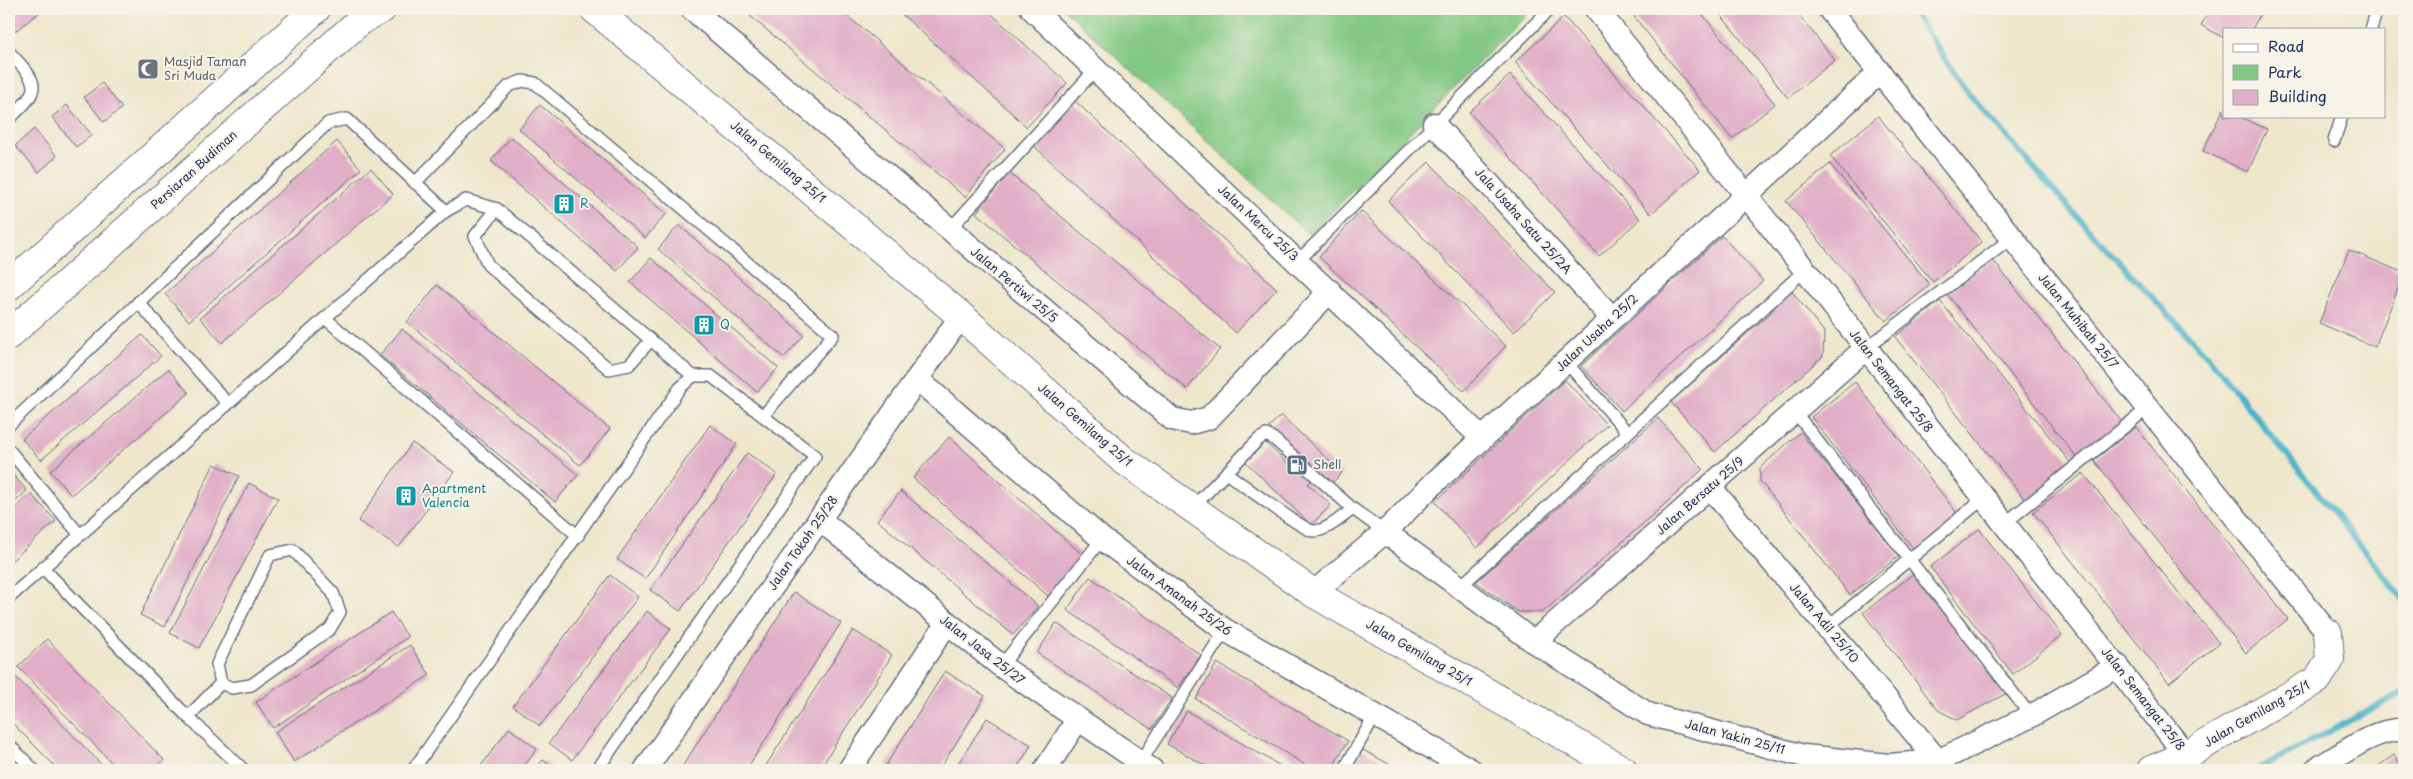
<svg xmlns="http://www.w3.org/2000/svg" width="2413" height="779" viewBox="0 0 2413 779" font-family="'Playpen Sans',sans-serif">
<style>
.green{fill:#82c883;stroke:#4e7c70}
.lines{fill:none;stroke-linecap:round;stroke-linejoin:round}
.stream{stroke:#4cb1ca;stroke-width:6}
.building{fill:#e1afc8}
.service-casing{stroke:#656f84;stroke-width:14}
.minor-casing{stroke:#656f84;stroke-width:25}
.tertiary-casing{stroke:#656f84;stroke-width:30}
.secondary-casing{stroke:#656f84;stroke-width:30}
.service{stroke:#fff;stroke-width:11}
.minor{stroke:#fff;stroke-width:22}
.tertiary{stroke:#fff;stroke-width:28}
.secondary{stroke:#fff;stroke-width:28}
.labels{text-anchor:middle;stroke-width:4;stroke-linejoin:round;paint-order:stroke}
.worship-label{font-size:12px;fill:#5b616d;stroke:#f7f3e8;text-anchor:start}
.street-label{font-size:12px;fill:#1b2f5e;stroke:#f7f3e8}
.culture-label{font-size:12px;fill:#0d838f;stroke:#f7f3e8;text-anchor:start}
.service-label{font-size:12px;fill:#4e5e75;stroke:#f7f3e8;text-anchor:start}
</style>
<rect width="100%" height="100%" fill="#f7f3e8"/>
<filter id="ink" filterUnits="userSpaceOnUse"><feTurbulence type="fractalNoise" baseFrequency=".02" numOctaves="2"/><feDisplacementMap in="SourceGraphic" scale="10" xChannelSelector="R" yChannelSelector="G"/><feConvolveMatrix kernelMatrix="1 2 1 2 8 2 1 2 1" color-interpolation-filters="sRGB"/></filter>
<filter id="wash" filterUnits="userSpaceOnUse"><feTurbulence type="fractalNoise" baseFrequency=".0096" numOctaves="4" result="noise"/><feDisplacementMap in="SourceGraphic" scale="20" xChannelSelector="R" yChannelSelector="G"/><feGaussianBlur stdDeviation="1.12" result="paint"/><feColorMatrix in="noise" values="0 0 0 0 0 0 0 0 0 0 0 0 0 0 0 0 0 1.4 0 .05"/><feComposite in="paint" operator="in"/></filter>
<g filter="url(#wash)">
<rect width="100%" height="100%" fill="#efe7cc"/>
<polygon class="green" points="1064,9 1532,9 1309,235"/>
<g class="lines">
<g class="stream">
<polyline points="1911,9 1970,95 2079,219 2209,358 2404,600"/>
<polyline points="2256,770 2404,692"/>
</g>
</g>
<g id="blocks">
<g class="building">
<polygon points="9,9 38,9 40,12 9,36"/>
<polygon points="742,9 839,9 1005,149 965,197"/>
<polygon points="896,9 986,9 1067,83 1027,127"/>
<polygon points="1628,9 1698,9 1775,104 1732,139"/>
<polygon points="1716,9 1794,9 1835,60 1788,98"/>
<polygon points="2210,9 2263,9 2252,29 2224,29 2224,38 2201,25"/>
<polygon points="1564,17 1700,170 1651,214 1515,62"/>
<polygon points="1510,75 1640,219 1599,256 1469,112"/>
<polygon points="102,83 122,108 104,122 84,97"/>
<polygon points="1075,101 1277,289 1236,333 1034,146"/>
<polygon points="67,105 92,135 76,147 52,117"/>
<polygon points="540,105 666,214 645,238 519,129"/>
<polygon points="2223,109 2224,116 2238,116 2267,129 2248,172 2203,151"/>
<polygon points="1878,116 1982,242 1933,282 1830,156"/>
<polygon points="34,129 57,156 39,172 15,146"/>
<polygon points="511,137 638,247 617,271 491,161"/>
<polygon points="337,141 361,169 189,321 165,294"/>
<polygon points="1429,162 1555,292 1514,332 1388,201"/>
<polygon points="1830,164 1930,285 1886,321 1786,201"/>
<polygon points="371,168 393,194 222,343 200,318"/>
<polygon points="1009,173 1220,349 1187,389 976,213"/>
<polygon points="1361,211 1506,346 1464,391 1319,257"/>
<polygon points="679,225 804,335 784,358 658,249"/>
<polygon points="1722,236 1763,281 1622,411 1581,366"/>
<polygon points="2349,250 2404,273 2375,347 2319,323"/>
<polygon points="651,258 778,368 757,392 630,282"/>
<polygon points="1992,259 2122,422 2077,458 1947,294"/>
<polygon points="437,285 610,429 580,465 407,322"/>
<polygon points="1790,289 1824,332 1823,356 1715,452 1671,402 1769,314"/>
<polygon points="1940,301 2073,466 2027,502 1895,337"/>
<polygon points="402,329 578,475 555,502 380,355"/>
<polygon points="142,335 161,356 41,460 22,439"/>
<polygon points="168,369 189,393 71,495 50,471"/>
<polygon points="1565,380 1607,425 1477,548 1435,502"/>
<polygon points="1855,382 1960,517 1916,552 1811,417"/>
<polygon points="1281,415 1342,473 1330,485 1318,474 1308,484 1331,505 1311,525 1246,462 1265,442 1287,463 1297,453 1269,427"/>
<polygon points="1658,418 1703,469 1675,495 1543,612 1518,612 1476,582"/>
<polygon points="710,425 737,444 645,579 617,559"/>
<polygon points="2136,427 2288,619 2246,653 2094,460"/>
<polygon points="1800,432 1899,556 1850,595 1760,481 1760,468"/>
<polygon points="949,437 1083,555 1048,596 913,478"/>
<polygon points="412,443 454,472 399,547 358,521"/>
<polygon points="747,453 777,474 680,611 650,590"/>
<polygon points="214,464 239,476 165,627 140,615"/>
<polygon points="9,470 27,491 9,507"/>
<polygon points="2083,473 2219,643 2169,683 2033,512"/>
<polygon points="249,483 278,498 199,648 170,633"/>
<polygon points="901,491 1038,606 1013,635 877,520"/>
<polygon points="31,494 56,521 9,563 9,514"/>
<polygon points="1979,529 2062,635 2013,674 1930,567"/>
<polygon points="1913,574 2007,693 1957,720 1938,710 1863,613"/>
<polygon points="610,575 638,597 540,726 513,706"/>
<polygon points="1090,577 1201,655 1178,688 1067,610"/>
<polygon points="794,592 841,623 804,680 746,770 680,770"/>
<polygon points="647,611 671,629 572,760 549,743"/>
<polygon points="391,612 408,637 273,728 256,702"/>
<polygon points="1056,623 1172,698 1152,729 1037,653"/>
<polygon points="853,630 892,655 878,678 819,770 763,770"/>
<polygon points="47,639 164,760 153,770 119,770 18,667"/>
<polygon points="410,645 430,675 294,762 275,732"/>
<polygon points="1217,663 1348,741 1331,770 1314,770 1196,699"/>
<polygon points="945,671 985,696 963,732 939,770 883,770"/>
<polygon points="15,676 44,706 107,770 59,770 19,730 9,719 9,682"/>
<polygon points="1187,711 1282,767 1288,770 1212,770 1204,765 1167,744"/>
<polygon points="987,718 1031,745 1024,757 1015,770 954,770"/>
<polygon points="509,728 537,749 521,770 478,770"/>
<polygon points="1363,750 1387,763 1400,770 1351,770"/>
<polygon points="2394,755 2404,770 2373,770"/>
<polygon points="543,760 556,770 535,770"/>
</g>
</g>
</g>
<g filter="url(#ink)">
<use href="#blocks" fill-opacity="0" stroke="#656f84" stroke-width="1"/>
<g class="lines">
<g class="service-casing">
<g id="service">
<polyline points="2371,29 2377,9"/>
<path d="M9,52c30,32 34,36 0,67"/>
<polyline points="2334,141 2342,116"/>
<polyline points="415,183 509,86 522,81 535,83 833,335 763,416"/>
<polyline points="497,209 475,236 488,265 609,369 629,365 650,341"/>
<polyline points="949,230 1096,69"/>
<polyline points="1298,261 1550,9"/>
<polyline points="138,302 228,404"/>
<polyline points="325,318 578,536"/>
<polyline points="1865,349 2012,238"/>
<polyline points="1566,362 1628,433"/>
<polyline points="1795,412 2031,716"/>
<polyline points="9,425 328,123 347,119 446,211"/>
<polyline points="9,450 80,535"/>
<path d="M1226,473c14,9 75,56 87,58 13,1 30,-15 40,-22"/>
<polyline points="1192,508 1259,439 1266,435 1274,439 1353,509 1385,532"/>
<polyline points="2004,524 2148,408"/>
<polygon points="293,550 333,593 340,612 330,629 251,685 232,688 221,683 217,664 270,555"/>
<polyline points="43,568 188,717 244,770"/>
<polyline points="1461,586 1805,270"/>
<polyline points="9,598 446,211 466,200 497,209 693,376 711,376 815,456 597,770"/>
<polyline points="1827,627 1984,498"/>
<polyline points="1001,666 1102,539"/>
<polyline points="188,717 221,683"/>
<polyline points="9,745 34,770"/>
<polyline points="1140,763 1225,630"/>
<polyline points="413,770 680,388 693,376"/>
<polyline points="1344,770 1375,715"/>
</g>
</g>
<g class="minor-casing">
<g id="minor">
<polyline points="692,9 1172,419 1191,423 1209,418 1330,291"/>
<polyline points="1032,9 1482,438"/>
<polyline points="1596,9 1746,195 2186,755"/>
<polyline points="1829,9 2328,633"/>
<polyline points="1434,124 1612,318"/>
<polyline points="917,379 1102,539 1225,630 1471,770"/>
<polyline points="1710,487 1938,761"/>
<polyline points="819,519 1001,666 1152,770"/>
<polyline points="1385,532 1534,642 1648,714 1804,756 1889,765 1938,761 2031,716 2118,666"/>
<polyline points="1313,593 1385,532 1434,483 1880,72"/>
<polyline points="1534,642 1865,349"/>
<polyline points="645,770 961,316"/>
<polyline points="849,770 947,623"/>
<polyline points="1045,770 1078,719"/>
<path d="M2315,770c24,-14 62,-43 89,-40"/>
</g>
</g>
<g class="tertiary-casing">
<g id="tertiary">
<polyline points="594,9 961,316 1122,459 1313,593 1623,770"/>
<polyline points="2151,770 2186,755 2317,680 2330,660 2328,633"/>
</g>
</g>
<g class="secondary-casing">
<g id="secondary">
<polyline points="9,286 316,9"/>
<polyline points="9,335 361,20 382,9"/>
</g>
</g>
<use href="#service" class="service"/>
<use href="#minor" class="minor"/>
<use href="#tertiary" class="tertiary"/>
<use href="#secondary" class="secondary"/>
</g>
</g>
<defs>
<g id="mosque-square" transform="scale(1.125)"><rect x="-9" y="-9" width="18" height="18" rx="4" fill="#6b7280" stroke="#f7f3e8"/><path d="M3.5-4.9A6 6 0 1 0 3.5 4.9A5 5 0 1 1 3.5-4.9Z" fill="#fff"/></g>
<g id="building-square" transform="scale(1.125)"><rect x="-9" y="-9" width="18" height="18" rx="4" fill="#0f9aa8" stroke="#f7f3e8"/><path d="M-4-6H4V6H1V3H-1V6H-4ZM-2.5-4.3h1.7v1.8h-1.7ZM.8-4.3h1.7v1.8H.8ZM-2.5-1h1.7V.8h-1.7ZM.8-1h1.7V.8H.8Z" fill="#fff"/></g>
<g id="fuel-square" transform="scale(1.125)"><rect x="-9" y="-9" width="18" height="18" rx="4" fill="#5c6f8a" stroke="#f7f3e8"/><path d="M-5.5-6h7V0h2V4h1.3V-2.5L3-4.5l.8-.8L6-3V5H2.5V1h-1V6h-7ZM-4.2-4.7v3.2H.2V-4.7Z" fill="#fff"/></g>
</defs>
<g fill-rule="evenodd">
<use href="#mosque-square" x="148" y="69"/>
<use href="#building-square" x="564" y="204"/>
<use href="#building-square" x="704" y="325"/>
<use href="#fuel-square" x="1297" y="465"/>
<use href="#building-square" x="406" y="496"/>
</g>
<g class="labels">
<g class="worship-label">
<text x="164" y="66">Masjid Taman<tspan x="164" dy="14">Sri Muda</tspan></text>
</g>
<g class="street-label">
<text transform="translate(778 162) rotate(40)" y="4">Jalan Gemilang 25/1</text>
<text transform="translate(194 170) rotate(-42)" y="4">Persiaran Budiman</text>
<text transform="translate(1523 221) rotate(48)" y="4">Jala Usaha Satu 25/2A</text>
<text transform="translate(1258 223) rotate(43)" y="4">Jalan Mercu 25/3</text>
<text transform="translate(1014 285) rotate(40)" y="4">Jalan Pertiwi 25/5</text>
<text transform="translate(2078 321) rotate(51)" y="4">Jalan Muhibah 25/7</text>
<text transform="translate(1597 333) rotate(-43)" y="4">Jalan Usaha 25/2</text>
<text transform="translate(1891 381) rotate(52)" y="4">Jalan Semangat 25/8</text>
<text transform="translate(1085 425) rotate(41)" y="4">Jalan Gemilang 25/1</text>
<text transform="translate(1700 496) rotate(-41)" y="4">Jalan Bersatu 25/9</text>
<text transform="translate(803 543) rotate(-55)" y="4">Jalan Tokoh 25/28</text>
<text transform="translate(1179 596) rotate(36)" y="4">Jalan Amanah 25/26</text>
<text transform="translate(1824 623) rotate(50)" y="4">Jalan Adil 25/10</text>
<text transform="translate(982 650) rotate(38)" y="4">Jalan Jasa 25/27</text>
<text transform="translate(1419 653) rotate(30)" y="4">Jalan Gemilang 25/1</text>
<text transform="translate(2143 699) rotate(52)" y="4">Jalan Semangat 25/8</text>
<text transform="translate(2257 714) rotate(-30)" y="4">Jalan Gemilang 25/1</text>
<text transform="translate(1735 737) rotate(15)" y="4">Jalan Yakin 25/11</text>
</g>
<g class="culture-label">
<text x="580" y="208">R</text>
<text x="720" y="329">Q</text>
<text x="422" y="493">Apartment<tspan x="422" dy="14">Valencia</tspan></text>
</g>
<g class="service-label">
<text x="1313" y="469">Shell</text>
</g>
</g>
<rect width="2413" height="779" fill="none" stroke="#f7f3e8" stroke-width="30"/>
<rect x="2223" y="28" width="162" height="90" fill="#f7f3e8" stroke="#9fa5b1"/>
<rect x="2233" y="44" width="25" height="8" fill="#ffffff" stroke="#9fa5b1"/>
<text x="2268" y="52" font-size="15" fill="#1b2f5e">Road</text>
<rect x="2233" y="65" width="25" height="15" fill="#82c883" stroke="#9fa5b1"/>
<text x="2268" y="78" font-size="15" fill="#1b2f5e">Park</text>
<rect x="2233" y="90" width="25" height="15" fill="#e1afc8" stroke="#9fa5b1"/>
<text x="2268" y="102" font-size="15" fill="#1b2f5e">Building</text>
</svg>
